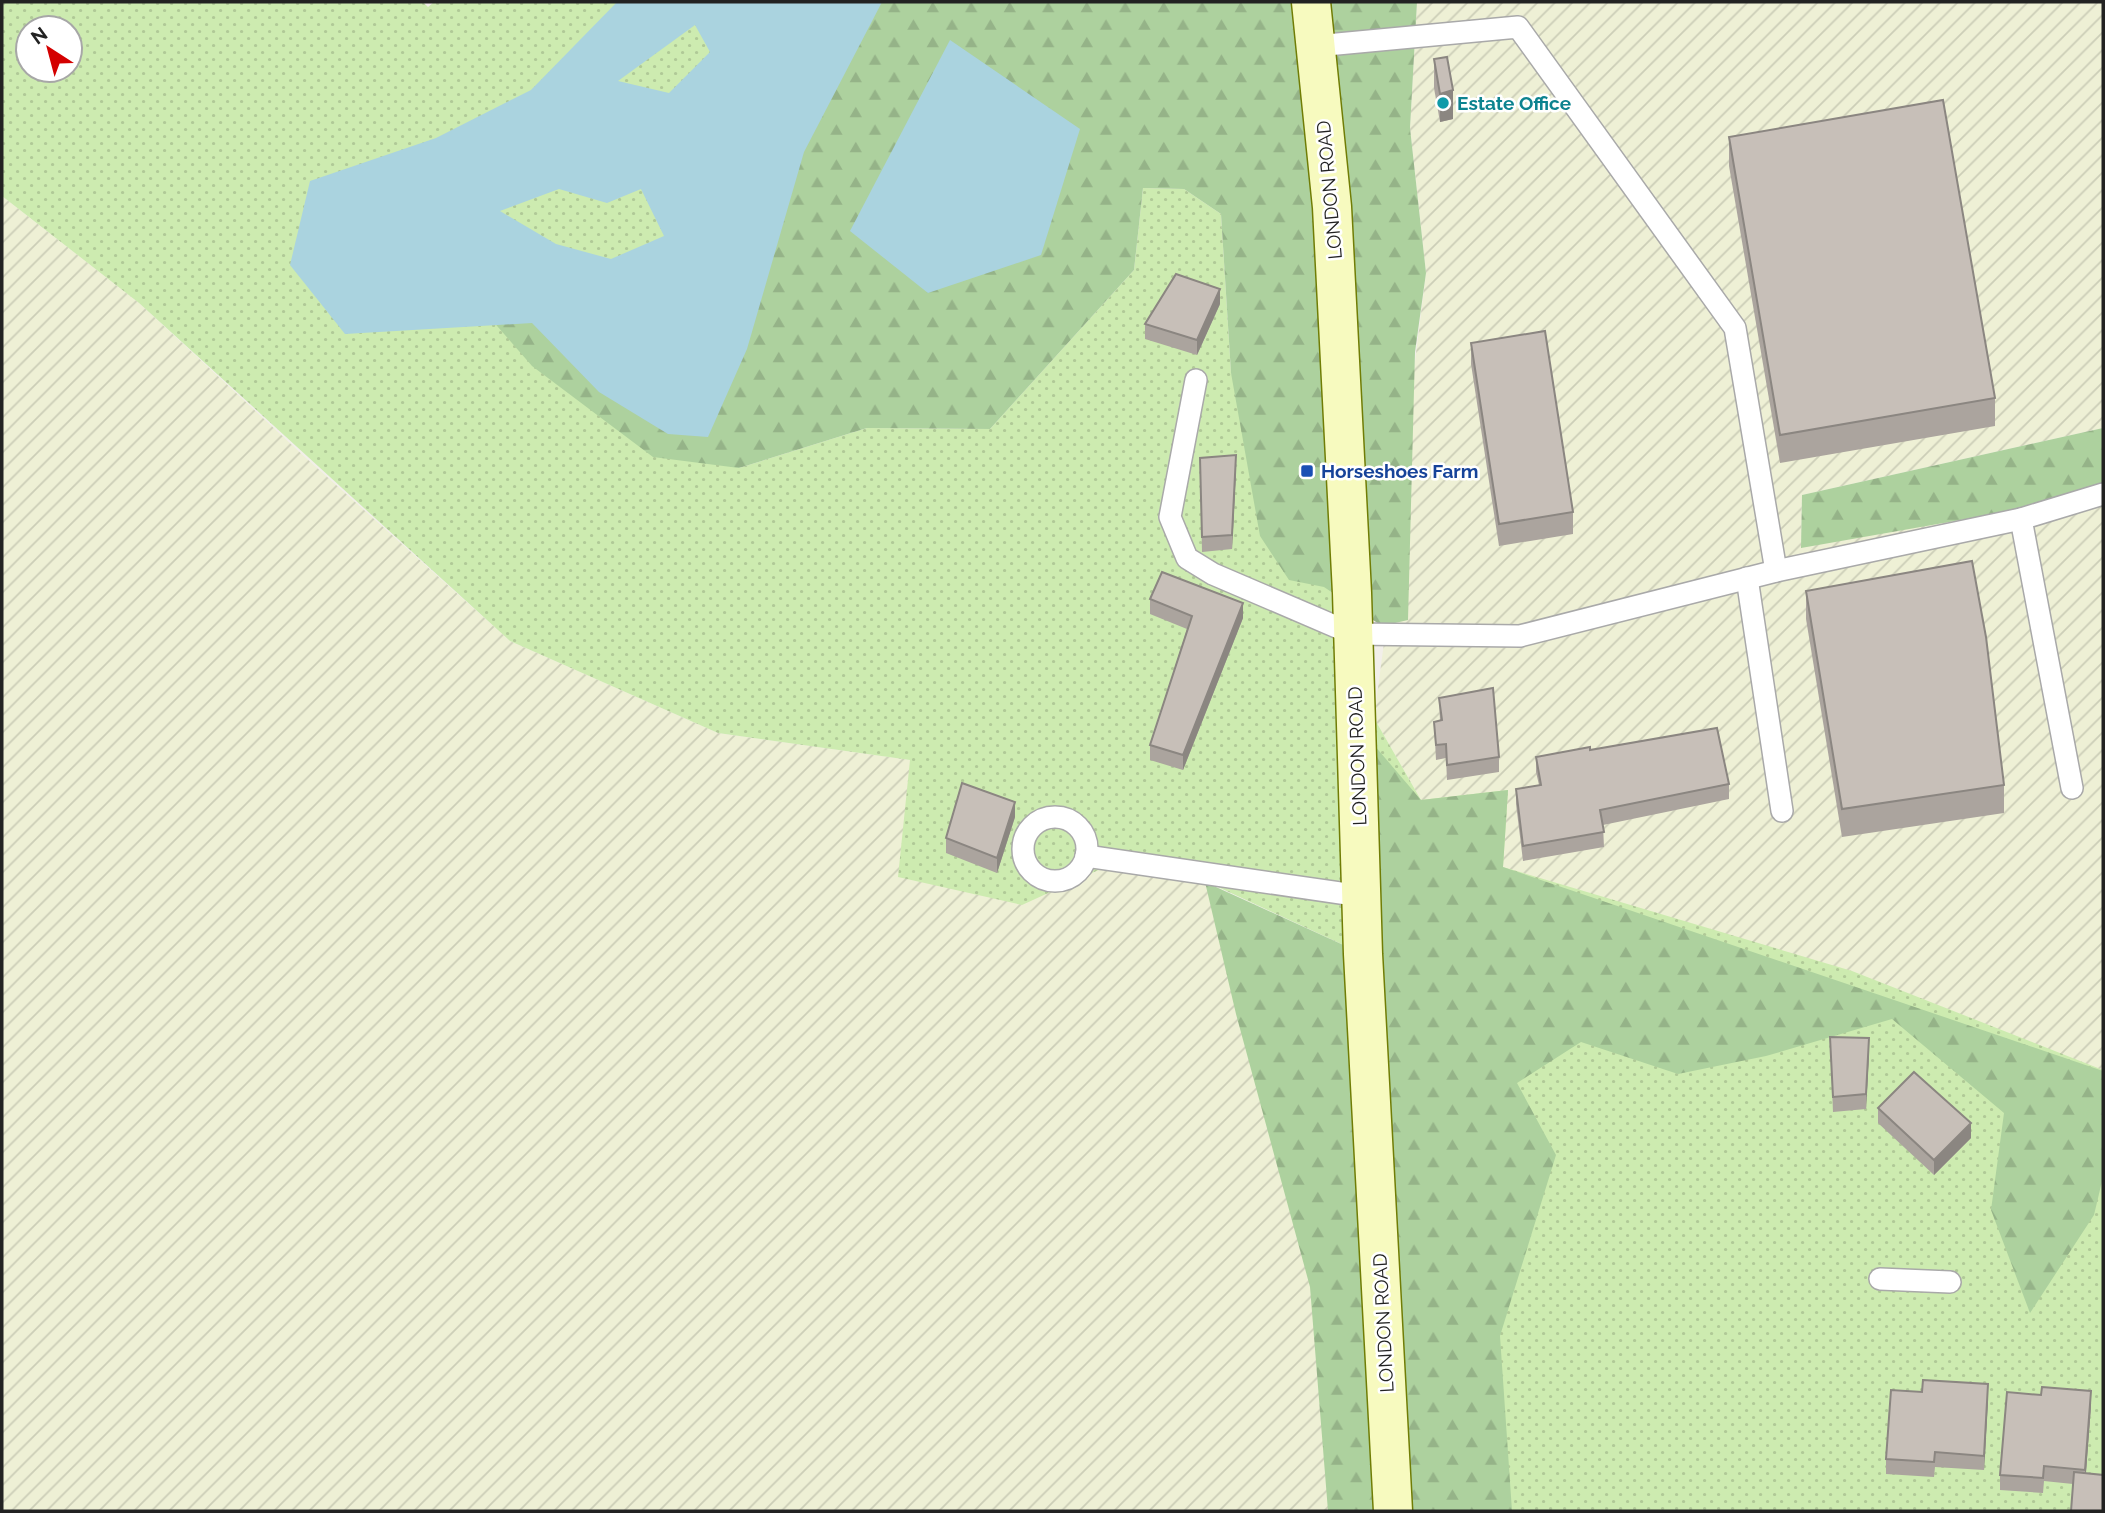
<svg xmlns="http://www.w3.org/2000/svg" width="2105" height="1513" viewBox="0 0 2105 1513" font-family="Raleway,sans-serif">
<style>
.farmland{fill:url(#farmland-furrows)}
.grass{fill:url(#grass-dots);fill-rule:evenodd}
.forest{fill:url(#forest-firs)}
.water{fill:#aad3df;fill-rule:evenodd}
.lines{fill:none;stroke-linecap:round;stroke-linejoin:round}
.lane-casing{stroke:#a9a9a9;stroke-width:24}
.secondary-casing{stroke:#707d05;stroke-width:41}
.lane{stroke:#fff;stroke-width:21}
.secondary{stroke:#f7fabf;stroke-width:38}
.wall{fill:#aba49e}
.shaded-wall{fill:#8b8681}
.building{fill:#c7bfb8;stroke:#8b8681;stroke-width:2}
.culture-dot{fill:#0f9aa8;stroke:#fff;stroke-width:2.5}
.transit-dot{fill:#1a4fb4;stroke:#fff;stroke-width:2.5}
.labels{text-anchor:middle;stroke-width:5;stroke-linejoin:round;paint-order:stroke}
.culture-label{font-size:19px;font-weight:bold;fill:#0d838f;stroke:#fff;text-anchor:start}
.street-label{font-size:19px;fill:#222;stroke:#fff}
.transit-label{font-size:19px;font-weight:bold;fill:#164399;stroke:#fff;text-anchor:start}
</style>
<defs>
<pattern id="farmland-furrows" width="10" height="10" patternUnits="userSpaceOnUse" patternTransform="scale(1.75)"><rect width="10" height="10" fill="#eef0d5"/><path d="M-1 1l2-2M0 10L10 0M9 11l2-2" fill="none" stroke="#ccceb7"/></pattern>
<pattern id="grass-dots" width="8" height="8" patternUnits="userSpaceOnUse" patternTransform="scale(1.75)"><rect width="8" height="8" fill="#cdebb0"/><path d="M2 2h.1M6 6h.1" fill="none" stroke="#b0c997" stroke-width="1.8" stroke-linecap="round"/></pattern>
<pattern id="forest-firs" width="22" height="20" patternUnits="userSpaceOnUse" patternTransform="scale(1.75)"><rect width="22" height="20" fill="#add19e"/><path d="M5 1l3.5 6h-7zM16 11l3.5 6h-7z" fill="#95b388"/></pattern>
</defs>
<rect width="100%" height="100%" fill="#f2efe9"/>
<g class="farmland">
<polygon points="1417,2 2103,2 2103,428 1802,495 1801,547 2103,495 2103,1071 1503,867 1421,800 1374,718 1385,635 1382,626 1426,273 1410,128"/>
<polygon points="2,196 139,303 306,458 510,641 718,733 911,760 1103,868 1205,881 1401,1511 2,1511"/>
</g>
<g class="grass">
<path d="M2,2h421l5,5 6,-5h418l-113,466 128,-40 123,1 144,-159 9,-82 41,1 37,25 10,159 99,213 3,20 17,342 -145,-67 -102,-13 -81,37 -124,-28 12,-117 -192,-27 -208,-92 -371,-338 -137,-107zM28,28h42v42h-42z"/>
<polygon points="1374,718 1421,800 1508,790 1503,867 1852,971 2103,1070 2103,1511 1393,1511"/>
</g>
<g class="forest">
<polygon points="852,2 1417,2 1410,128 1426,273 1415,352 1408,620 1382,626 1324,587 1289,580 1260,536 1231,373 1221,214 1184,189 1143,188 1134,270 990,429 867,428 739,468 653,457 532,366 484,311 525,296 687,396"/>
<polygon points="2103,428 2103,495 1801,548 1802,495"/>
<polygon points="1356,724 1421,800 1508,790 1503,867 2103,1071 2103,1177 2094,1215 2030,1313 1991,1210 2004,1113 1892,1019 1766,1056 1678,1074 1581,1042 1517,1083 1556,1155 1500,1336 1512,1511 1328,1511 1310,1287 1236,1014 1205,882 1350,948"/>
</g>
<g class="water">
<path d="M617,2h265l-78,150 -57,197 -39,88 -40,-3 -69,-42 -67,-69 -187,11 -55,-69 20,-84 126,-43 95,-48zM695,25l15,27 -41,41 -51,-12zM559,189l48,14 34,-14 23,47 -53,23 -55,-15 -56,-33z"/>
<polygon points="950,40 1080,129 1041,255 928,293 850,231"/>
</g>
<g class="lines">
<g class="lane-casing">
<g id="lane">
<polyline points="1316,46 1518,27 1735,328 1776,571"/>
<polyline points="1196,380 1170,517 1187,558 1213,574 1353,634 1520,636 1776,571 2021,519 2072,788"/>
<polyline points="2021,519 2103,494"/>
<polyline points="1747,578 1782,811"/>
<circle cx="1055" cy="849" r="32"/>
<polyline points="1086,856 1361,896"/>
<polyline points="1880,1279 1950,1282"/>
</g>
</g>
<g class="secondary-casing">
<polyline id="secondary" points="1311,2 1332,207 1352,593 1363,954 1393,1511"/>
</g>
<use href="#lane" class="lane"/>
<use href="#secondary" class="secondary"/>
</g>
<g class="wall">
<polygon points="1434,59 1453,119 1440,122 1434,88"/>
<polygon points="1729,137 1995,398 1995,426 1780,463 1729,166"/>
<polygon points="1220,304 1197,355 1145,339 1145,324"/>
<polygon points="1471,343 1573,512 1573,534 1499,546 1471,364"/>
<polygon points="1200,458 1236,470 1232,549 1202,552"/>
<polygon points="1806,591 2004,785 2004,813 1842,837 1806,619"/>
<polygon points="1150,599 1243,618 1183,770 1150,760 1150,745 1187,629 1150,614"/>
<polygon points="1439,698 1499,757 1499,772 1447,780 1446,758 1436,760 1434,722 1440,721"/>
<polygon points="1590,750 1729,784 1729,799 1603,825 1604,847 1523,861 1516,804 1516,789 1539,785 1536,772 1536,757"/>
<polygon points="1015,817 997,873 946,853 946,838"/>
<polygon points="1830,1037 1869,1053 1866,1109 1833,1112"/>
<polygon points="1878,1108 1971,1138 1934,1175 1878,1123"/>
<polygon points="1988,1399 1984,1470 1935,1467 1934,1477 1886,1474 1886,1459"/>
<polygon points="2091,1405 2086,1473 2073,1484 2044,1481 2043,1493 2000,1490 2000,1475"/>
</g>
<g class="shaded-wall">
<polygon points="1453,90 1453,119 1440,122 1440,94"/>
<polygon points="1220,289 1220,304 1197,355 1197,340"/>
<polygon points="1236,455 1236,470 1232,549 1232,535"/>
<polygon points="1243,603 1243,618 1183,770 1183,755"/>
<polygon points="1015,802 1015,817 997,873 997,858"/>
<polygon points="1869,1038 1869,1053 1866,1109 1866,1094"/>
<polygon points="1971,1123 1971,1138 1934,1175 1934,1160"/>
<polygon points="1988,1384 1988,1399 1984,1470 1984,1456"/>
<polygon points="2091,1391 2091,1405 2085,1485 2085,1470"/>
</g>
<g class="building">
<polygon points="1447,57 1453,90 1440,94 1434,59"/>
<polygon points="1943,100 1995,398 1780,435 1729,137"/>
<polygon points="1176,274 1220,289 1197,340 1145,324"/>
<polygon points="1545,331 1573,512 1499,524 1471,343"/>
<polygon points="1236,455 1232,535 1202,537 1200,458"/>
<polygon points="1972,561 1986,637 2004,785 1842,809 1806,591"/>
<polygon points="1162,572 1243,603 1183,755 1150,745 1192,616 1150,599"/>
<polygon points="1493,688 1499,757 1447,765 1446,744 1436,745 1434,722 1442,720 1439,698"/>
<polygon points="1717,728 1729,784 1600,810 1604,832 1523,846 1516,789 1541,785 1536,757 1590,747 1590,750"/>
<polygon points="962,783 1015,802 997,858 946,838"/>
<polygon points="1830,1037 1869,1038 1866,1094 1833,1097"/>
<polygon points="1914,1072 1971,1123 1934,1160 1878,1108"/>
<polygon points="1923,1380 1988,1384 1984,1456 1935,1452 1934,1462 1886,1459 1891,1390 1922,1392"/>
<polygon points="2042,1387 2091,1391 2085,1470 2044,1466 2043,1478 2000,1475 2007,1392 2041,1395"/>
<polygon points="2074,1472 2103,1475 2103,1511 2071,1511"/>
</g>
<circle class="culture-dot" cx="1443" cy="103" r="7"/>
<rect class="transit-dot" x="1300" y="464" width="14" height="14" rx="3.5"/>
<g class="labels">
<g class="culture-label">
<text x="1457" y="110">Estate Office</text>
</g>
<g class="street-label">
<text transform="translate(1329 190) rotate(-95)" y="7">LONDON ROAD</text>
<text transform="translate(1357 756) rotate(-92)" y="7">LONDON ROAD</text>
<text transform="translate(1383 1323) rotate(-93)" y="7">LONDON ROAD</text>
</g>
<g class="transit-label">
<text x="1321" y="478">Horseshoes Farm</text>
</g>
</g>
<rect width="2105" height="1513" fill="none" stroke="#222222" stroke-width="7"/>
<g transform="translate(49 49) rotate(324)"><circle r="33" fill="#ffffff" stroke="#a7a7a7" stroke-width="2"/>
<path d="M0-5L12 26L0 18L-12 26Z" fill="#d40000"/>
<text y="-10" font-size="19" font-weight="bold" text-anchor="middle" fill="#222222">N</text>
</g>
</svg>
